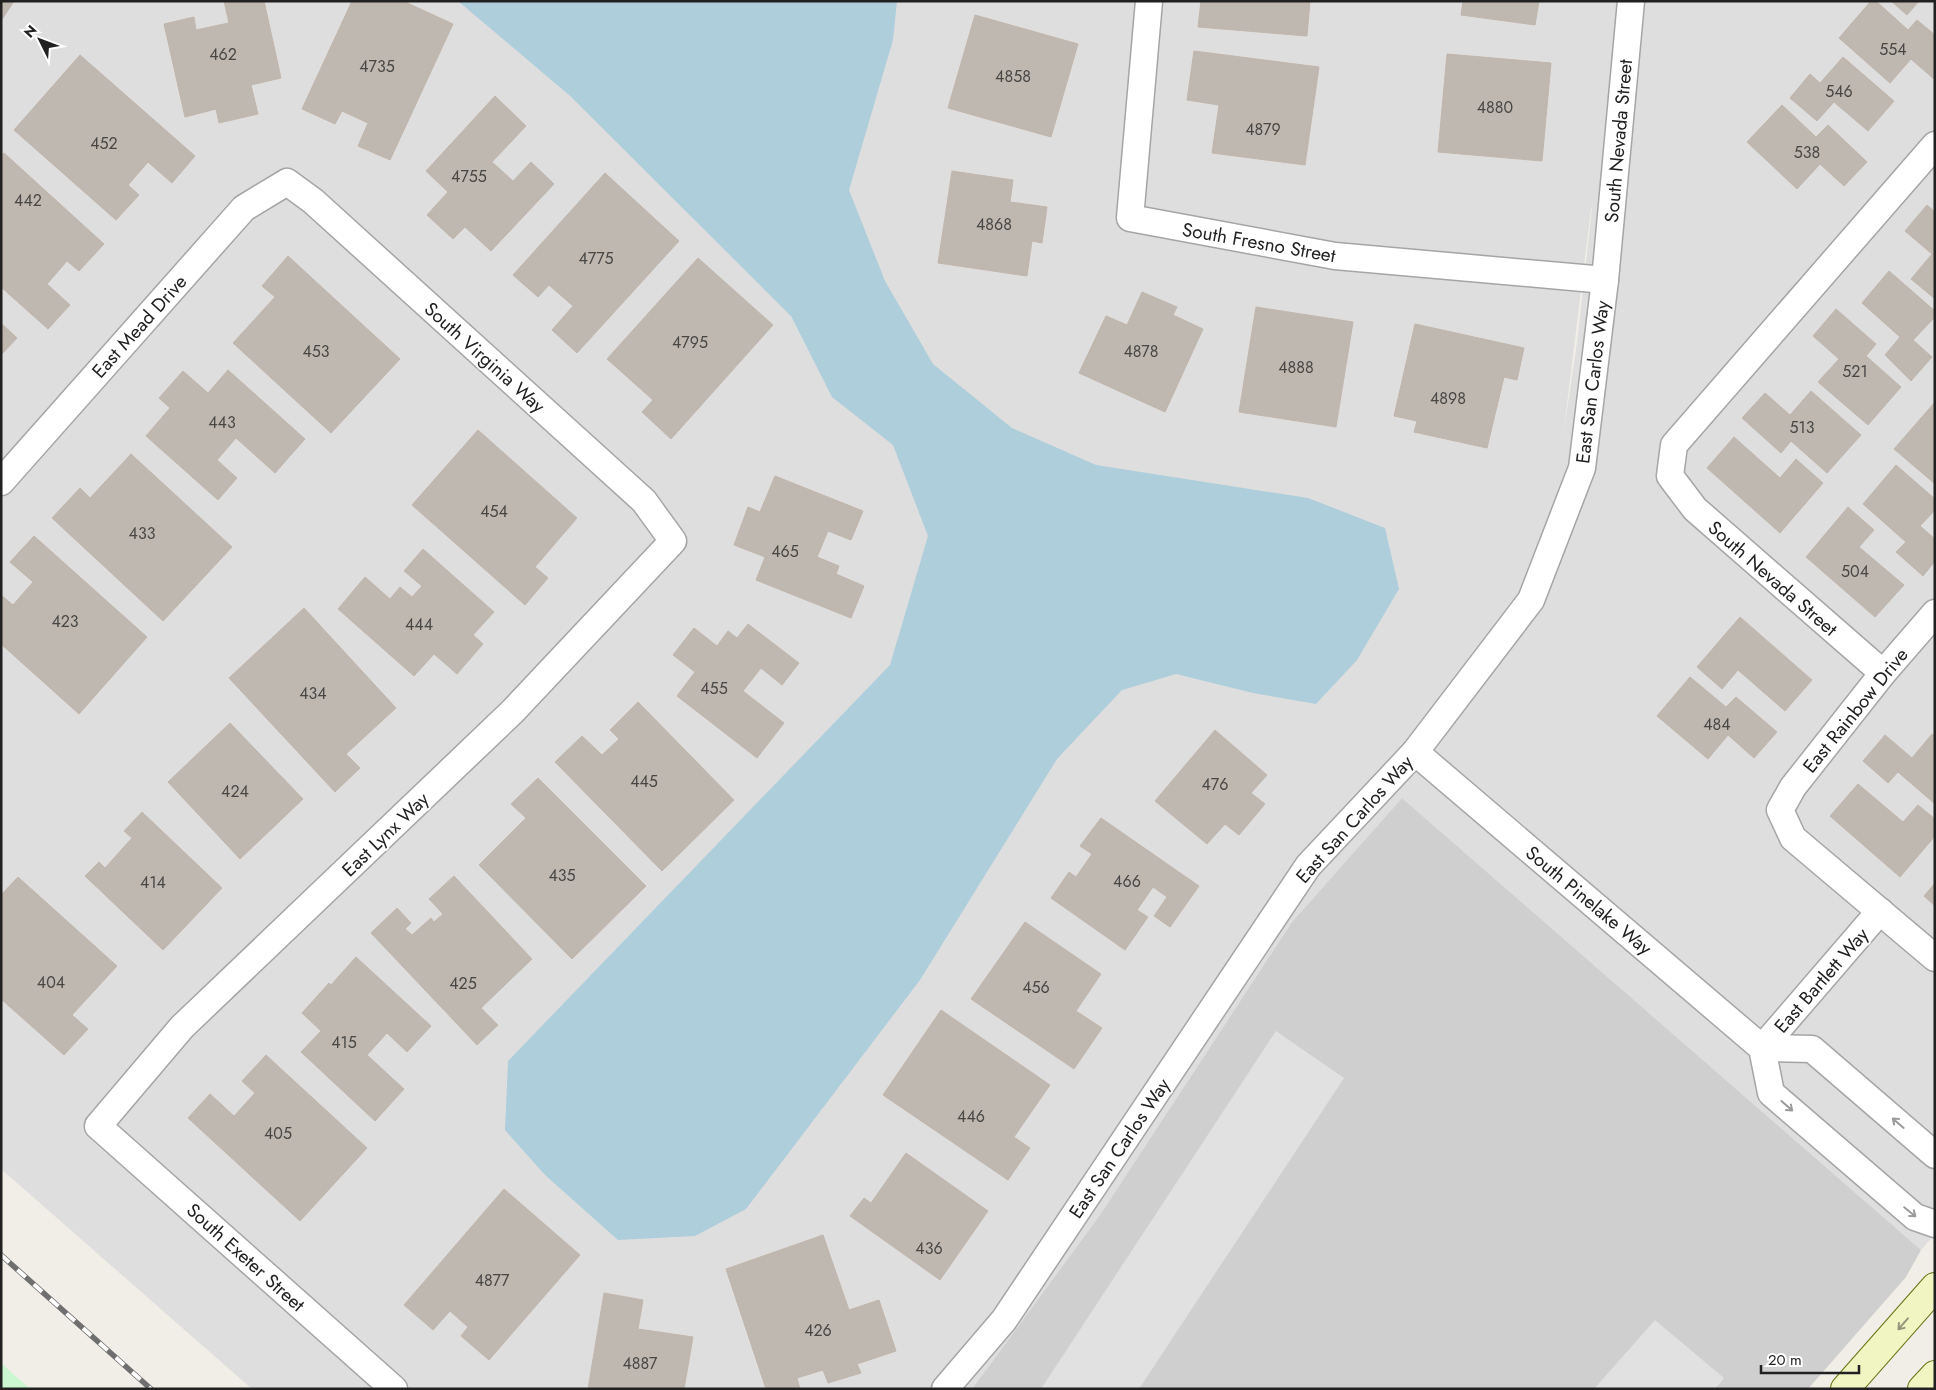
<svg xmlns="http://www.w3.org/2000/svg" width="1936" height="1390" viewBox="0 0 1936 1390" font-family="Jost,sans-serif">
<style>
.residential{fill:#dfdede;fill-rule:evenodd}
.religious{fill:#cfcfcf}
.park{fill:#caf6d0}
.parking{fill:#e1e1e1}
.water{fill:#adceda}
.building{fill:#beb8b1;stroke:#c1b6ac}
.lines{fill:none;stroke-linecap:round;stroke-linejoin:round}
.street-casing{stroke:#a5a5a5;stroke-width:29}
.secondary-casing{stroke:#62720e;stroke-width:30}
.street{stroke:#fff;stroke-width:26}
.secondary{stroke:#f0f5c2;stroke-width:28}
.rail-casing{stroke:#6f6f6f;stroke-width:5.5}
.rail{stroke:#fff;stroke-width:4;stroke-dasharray:11;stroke-linecap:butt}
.oneway{stroke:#9b9b9b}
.oneway2{stroke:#93967a}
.labels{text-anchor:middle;stroke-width:4;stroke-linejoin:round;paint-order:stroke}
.number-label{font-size:16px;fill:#484745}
.street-label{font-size:19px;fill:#212121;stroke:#fff}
</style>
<rect width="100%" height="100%" fill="#f1eee8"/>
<path class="residential" d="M1,1h1934v1233l-14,16 -519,-452 -110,124 -192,293 -128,174h-720l-251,-220zM1592,208l-15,135 -14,94 28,-228z"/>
<polygon class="religious" points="1402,798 1921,1250 1906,1277 1808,1389 972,1389 1100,1215 1292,922"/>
<polygon class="park" points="1,1363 30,1389 1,1389"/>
<g class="parking">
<polygon points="1276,1031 1344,1078 1139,1389 1041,1389"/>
<polygon points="1655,1320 1724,1378 1715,1389 1594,1389"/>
</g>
<polygon class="water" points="458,1 897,1 893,40 849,190 885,281 933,364 1012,428 1096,465 1308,498 1385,528 1399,589 1357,660 1316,704 1253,693 1176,674 1122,690 1057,759 920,980 746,1209 695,1236 618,1240 545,1175 505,1130 508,1061 890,665 928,536 893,445 832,397 791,316 569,95"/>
<g class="building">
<polygon points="1,1 14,1 1,21"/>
<polygon points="224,1 264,1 281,78 251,85 258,114 219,123 216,109 185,117 164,24 194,17 196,30 229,23"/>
<polygon points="352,1 403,1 453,24 390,160 358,146 368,123 342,111 335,124 302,109"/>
<polygon points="1201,1 1310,1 1307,36 1198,27"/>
<polygon points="1463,1 1539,1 1535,25 1461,15"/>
<polygon points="1871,1 1876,1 1908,30 1917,20 1935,35 1935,80 1911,59 1890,83 1839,38"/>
<polygon points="1891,1 1919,1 1907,15"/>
<polygon points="975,15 1078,44 1051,137 948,108"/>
<polygon points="1194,51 1319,67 1305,165 1212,153 1219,105 1187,100"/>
<polygon points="1447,54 1551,63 1542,161 1438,152"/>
<polygon points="80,55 195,156 172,183 148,162 128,185 139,195 116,220 14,130"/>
<polygon points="1843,57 1894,101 1868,131 1834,102 1817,121 1790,98 1810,74 1820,83"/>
<polygon points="495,96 526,126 492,162 513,181 531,162 554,184 491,251 465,227 453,239 427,215 448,192 426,171"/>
<polygon points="1782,105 1816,137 1828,125 1867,162 1844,186 1820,164 1797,189 1747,142"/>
<polygon points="4,153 104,244 79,271 67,261 47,284 70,305 48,329 1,287 1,156"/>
<polygon points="952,171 1013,180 1010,202 1047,207 1042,243 1032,241 1027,276 938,263"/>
<polygon points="605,173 679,241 577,353 552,330 573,306 549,285 538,297 513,275"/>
<polygon points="1927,205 1935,212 1935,299 1911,279 1932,254 1905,231"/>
<polygon points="288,256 400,359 331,433 233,343 275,297 262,286"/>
<polygon points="698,258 773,325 671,439 642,412 653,400 607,359"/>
<polygon points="1889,271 1935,311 1935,317 1913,340 1932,357 1911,381 1885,355 1900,337 1862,303"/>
<polygon points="1142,292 1177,307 1173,315 1203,329 1165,412 1079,373 1106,316 1127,325"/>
<polygon points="1256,307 1353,322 1336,427 1239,412"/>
<polygon points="1836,309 1876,344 1866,356 1901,387 1868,425 1818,382 1839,359 1813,336"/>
<polygon points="1,323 17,338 1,355"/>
<polygon points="1415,324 1524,348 1517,380 1504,377 1487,448 1414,432 1417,421 1394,416"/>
<polygon points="228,370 305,439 275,473 236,438 217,460 237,478 218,500 146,436 170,408 159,398 183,371 208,393"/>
<polygon points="1811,391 1861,435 1827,473 1791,441 1781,453 1742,418 1765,393 1790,415"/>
<polygon points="1935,402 1935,484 1894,449"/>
<polygon points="478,430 577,518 535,567 548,578 525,605 412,505"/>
<polygon points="1734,437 1780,478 1796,459 1823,483 1780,533 1707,468"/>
<polygon points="131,454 232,547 163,621 52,518 80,488 90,498"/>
<polygon points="1896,465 1935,499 1935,510 1920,526 1935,539 1935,561 1923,576 1896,552 1906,542 1863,504"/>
<polygon points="775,476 863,511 851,540 828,531 817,557 839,566 836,574 864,586 851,618 756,580 765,557 734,545 748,507 760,512"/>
<polygon points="1848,507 1874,530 1859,547 1904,585 1875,617 1806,557"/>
<polygon points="34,536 147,637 79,714 1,644 1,595 13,605 33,582 10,562"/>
<polygon points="423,549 494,612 473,635 483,644 457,674 434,654 414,676 338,609 365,577 390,599 400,587 412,597 422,586 404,571"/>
<polygon points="304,608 396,708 346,754 360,768 335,792 229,678"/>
<polygon points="1740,617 1812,680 1785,711 1738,670 1722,689 1697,667"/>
<polygon points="748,624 799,663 782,685 761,668 743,691 784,723 757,758 677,696 695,672 673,655 694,628 717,646 728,631 737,638"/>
<polygon points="1690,677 1726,707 1736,697 1777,732 1754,758 1728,735 1708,759 1657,716"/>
<polygon points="638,702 734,800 662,871 555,762 582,736 602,755 619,739 610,730"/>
<polygon points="230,723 303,799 240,859 168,782"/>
<polygon points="1215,730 1267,775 1251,793 1265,804 1239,835 1225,824 1207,844 1155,801"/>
<polygon points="1932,734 1935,736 1935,804 1898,772 1888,783 1863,761 1885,735 1912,758"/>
<polygon points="538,778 646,886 572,959 479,865 526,818 511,804"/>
<polygon points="1858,784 1903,822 1918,805 1935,819 1935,836 1900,877 1830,816"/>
<polygon points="142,812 222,888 163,950 85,876 99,862 105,868 132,838 124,831"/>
<polygon points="1101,818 1199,886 1170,927 1154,916 1167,897 1153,887 1137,910 1148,917 1125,950 1051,898 1069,872 1076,877 1092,854 1080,846"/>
<polygon points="454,876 532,959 481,1008 498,1025 477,1045 371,933 397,908 411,923 405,929 412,935 431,918 434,922 443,914 429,899"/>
<polygon points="18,877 117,966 72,1015 88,1029 64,1055 1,999 1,895"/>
<polygon points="1935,883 1935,906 1924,896"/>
<polygon points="1025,922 1101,974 1076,1011 1102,1028 1074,1069 971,999"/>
<polygon points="356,957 431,1026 407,1052 387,1033 367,1055 404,1089 375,1121 301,1052 321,1031 302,1013 329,983 331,985"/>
<polygon points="941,1010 1050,1085 1014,1137 1030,1148 1008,1180 883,1095"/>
<polygon points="266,1055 367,1148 300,1221 188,1118 210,1094 234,1116 255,1093 242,1081"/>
<polygon points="906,1153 988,1211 940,1280 850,1216 864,1198 871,1203"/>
<polygon points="504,1189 580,1255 489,1360 461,1336 468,1327 450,1311 433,1330 404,1305"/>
<polygon points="823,1235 849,1310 879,1300 896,1351 857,1364 861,1373 828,1383 823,1370 797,1378 800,1389 766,1389 726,1269"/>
<polygon points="604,1293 643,1300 638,1329 693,1337 684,1389 588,1389"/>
</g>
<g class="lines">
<g class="street-casing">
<g id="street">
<polyline points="1149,1 1130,218 1335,256 1605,280"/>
<polyline points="1,482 244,208 287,182 313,201 644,501 673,541 512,712 182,1027 98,1126 394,1389"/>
<polyline points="1935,613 1883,673 1793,787 1780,810 1793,838 1935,958"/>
<polyline points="1883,673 1695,509 1670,476 1674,445 1935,145"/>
<polyline points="1415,752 1762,1048 1771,1093 1915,1217 1935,1224"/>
<polyline points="1762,1048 1812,1049 1935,1155"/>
<polyline points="1762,1048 1880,911"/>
<polyline points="945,1389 1004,1320 1308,866 1415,752 1531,600 1582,468 1605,280 1631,1"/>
</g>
</g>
<g class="secondary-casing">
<g id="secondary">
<polyline points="1845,1389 1935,1287"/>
<polyline points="1922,1389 1935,1375"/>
</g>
</g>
<use href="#street" class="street"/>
<use href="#secondary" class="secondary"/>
<g class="rail-casing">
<polyline id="rail" points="1,1255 151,1389"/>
</g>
<use href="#rail" class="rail"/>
</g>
<defs><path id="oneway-shaft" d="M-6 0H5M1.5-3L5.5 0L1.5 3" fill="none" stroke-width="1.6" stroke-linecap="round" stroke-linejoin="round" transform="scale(1.25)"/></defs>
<g class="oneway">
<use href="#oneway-shaft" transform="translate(1787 1106) rotate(41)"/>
<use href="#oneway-shaft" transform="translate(1898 1123) rotate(-139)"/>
<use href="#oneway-shaft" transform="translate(1910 1212) rotate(39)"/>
</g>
<use class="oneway2" href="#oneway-shaft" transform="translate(1903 1324) rotate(131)"/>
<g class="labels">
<g class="number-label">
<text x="1893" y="55">554</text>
<text x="223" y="60">462</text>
<text x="377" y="72">4735</text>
<text x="1013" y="82">4858</text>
<text x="1839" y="97">546</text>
<text x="1495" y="113">4880</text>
<text x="1263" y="135">4879</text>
<text x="104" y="149">452</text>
<text x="1807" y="158">538</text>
<text x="469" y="182">4755</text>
<text x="28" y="206">442</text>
<text x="994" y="230">4868</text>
<text x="596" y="264">4775</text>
<text x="690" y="348">4795</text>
<text x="316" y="357">453</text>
<text x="1141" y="357">4878</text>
<text x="1296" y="373">4888</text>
<text x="1855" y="377">521</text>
<text x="1448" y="404">4898</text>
<text x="222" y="428">443</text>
<text x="1802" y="433">513</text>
<text x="494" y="517">454</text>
<text x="142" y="539">433</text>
<text x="785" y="557">465</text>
<text x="1855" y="577">504</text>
<text x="65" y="627">423</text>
<text x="419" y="630">444</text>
<text x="714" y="694">455</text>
<text x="313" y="699">434</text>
<text x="1717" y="730">484</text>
<text x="644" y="787">445</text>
<text x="1215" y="790">476</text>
<text x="235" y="797">424</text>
<text x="562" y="881">435</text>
<text x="1127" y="887">466</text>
<text x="153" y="888">414</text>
<text x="51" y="988">404</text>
<text x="463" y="989">425</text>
<text x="1036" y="993">456</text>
<text x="344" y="1048">415</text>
<text x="971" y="1122">446</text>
<text x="278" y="1139">405</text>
<text x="929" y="1254">436</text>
<text x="492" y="1286">4877</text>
<text x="818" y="1336">426</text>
<text x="640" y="1369">4887</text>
</g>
<g class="street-label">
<text transform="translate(1618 141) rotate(-85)" y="7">South Nevada Street</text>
<text transform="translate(1259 242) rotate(10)" y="7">South Fresno Street</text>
<text transform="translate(139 326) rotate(-48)" y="7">East Mead Drive</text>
<text transform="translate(485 357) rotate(42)" y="7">South Virginia Way</text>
<text transform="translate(1592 382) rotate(-83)" y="7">East San Carlos Way</text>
<text transform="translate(1773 578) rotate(41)" y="7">South Nevada Street</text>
<text transform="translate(1855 710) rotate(-51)" y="7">East Rainbow Drive</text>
<text transform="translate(1354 819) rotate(-48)" y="7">East San Carlos Way</text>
<text transform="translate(385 834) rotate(-44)" y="7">East Lynx Way</text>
<text transform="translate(1589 900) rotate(40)" y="7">South Pinelake Way</text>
<text transform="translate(1821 980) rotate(-49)" y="7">East Bartlett Way</text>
<text transform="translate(1119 1148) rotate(-56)" y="7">East San Carlos Way</text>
<text transform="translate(246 1257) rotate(42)" y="7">South Exeter Street</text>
</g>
</g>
<rect width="1936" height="1390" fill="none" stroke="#212121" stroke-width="5"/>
<g transform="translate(40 40) rotate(312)" stroke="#ffffff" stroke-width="4" paint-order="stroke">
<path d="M0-4L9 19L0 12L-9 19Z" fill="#212121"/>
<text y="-8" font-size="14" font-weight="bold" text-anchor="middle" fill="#212121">N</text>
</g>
<path d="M1761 1365v8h98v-8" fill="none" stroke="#212121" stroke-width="2.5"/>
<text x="1768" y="1365" font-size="15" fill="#212121" stroke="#ffffff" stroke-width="4" paint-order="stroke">20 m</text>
</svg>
